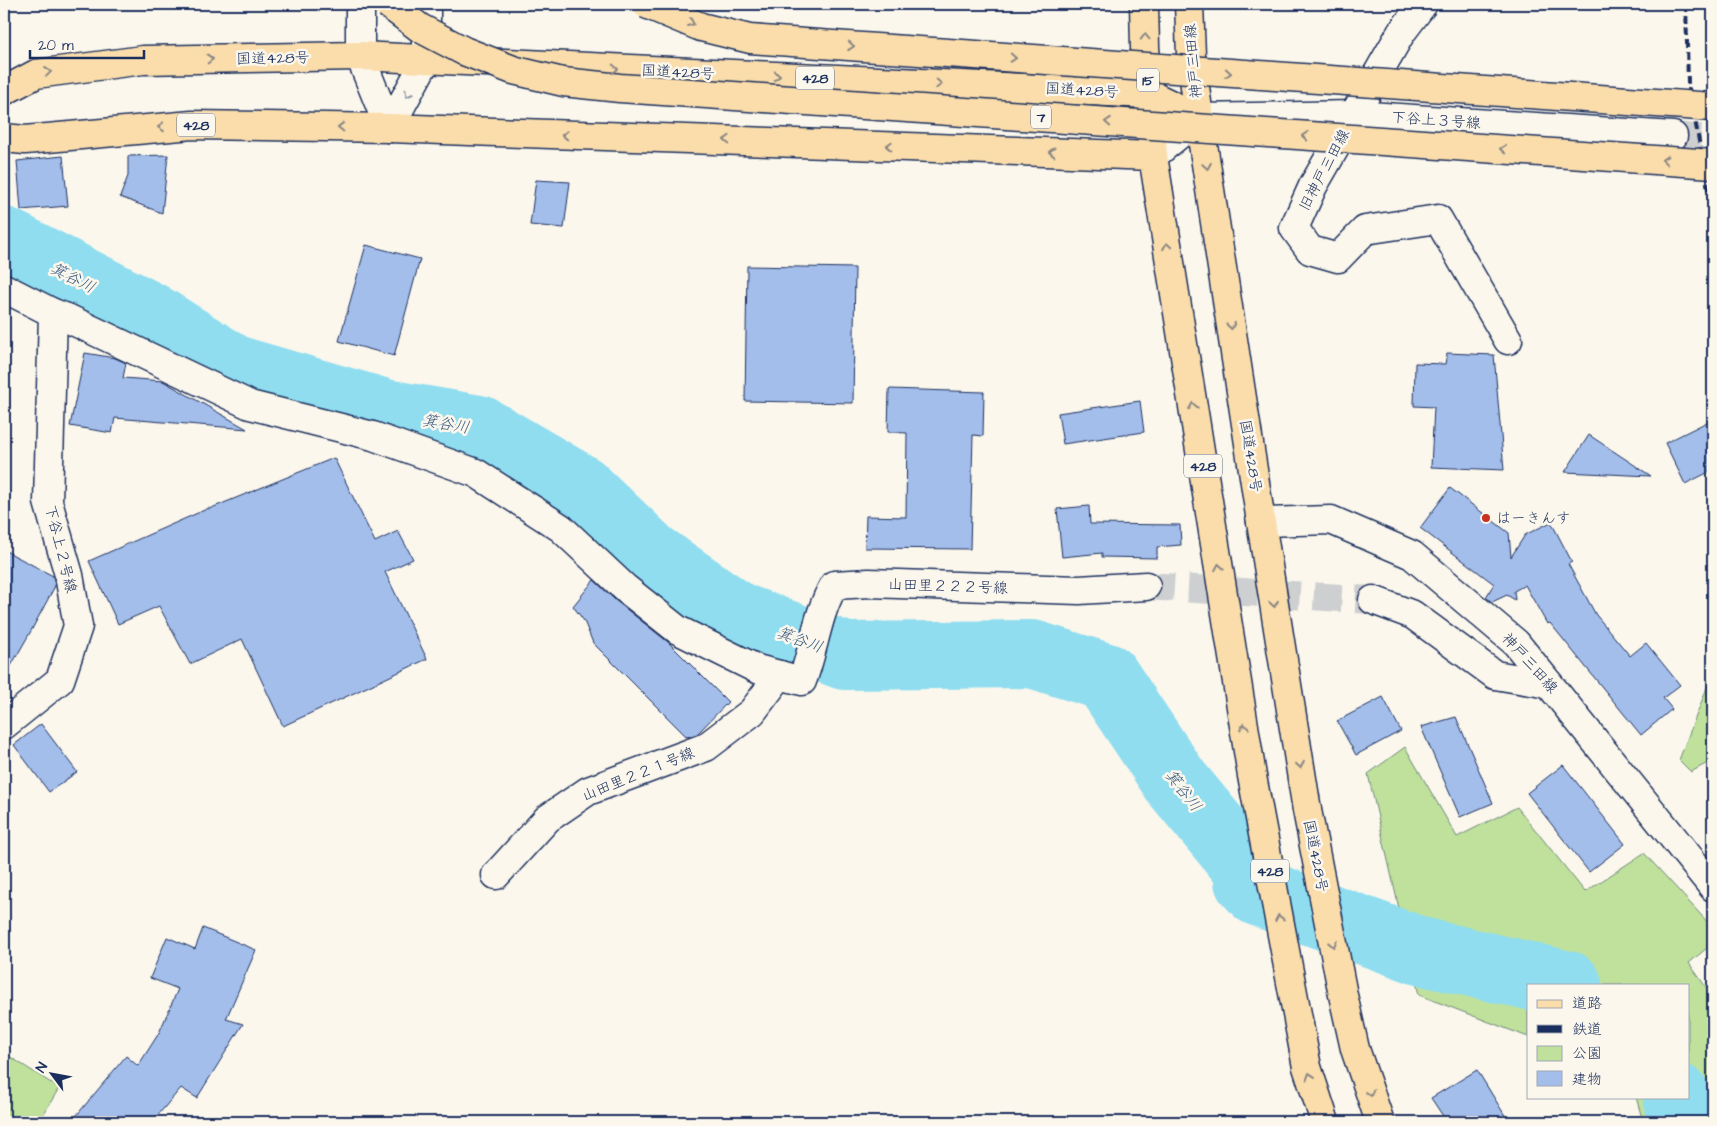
<svg xmlns="http://www.w3.org/2000/svg" width="1717" height="1126" viewBox="0 0 1717 1126" font-family="'Architects Daughter','Klee One',sans-serif">
<style>
.green{fill:#bfe19b;stroke:#6d887c}
.lines{fill:none;stroke-linecap:round;stroke-linejoin:round}
.river{stroke:#90ddf0;stroke-width:68}
.building{fill:#a4beeb;stroke:#1b2f5e}
.minor-tunnel{stroke:#cecfd0;stroke-width:28;stroke-dasharray:28 14;stroke-linecap:butt}
.minor-casing{stroke:#1b2f5e;stroke-width:31}
.tertiary-casing{stroke:#1b2f5e;stroke-width:31}
.primary-casing{stroke:#1b2f5e;stroke-width:31}
.trunk-casing{stroke:#1b2f5e;stroke-width:31}
.minor{stroke:#fbf7ec;stroke-width:28}
.tertiary{stroke:#fbf7ec;stroke-width:28}
.primary{stroke:#faddab;stroke-width:28}
.trunk{stroke:#faddab;stroke-width:28}
.rail{stroke:#1b2f5e;stroke-width:4;stroke-dasharray:8 4;stroke-linecap:butt}
.motorway-bridge-casing{stroke:#1b2f5e;stroke-width:31;stroke-linecap:butt}
.motorway-bridge{stroke:#faddab;stroke-width:28}
.oneway{stroke:#8a8684}
.oneway2{stroke:#8b93a5}
.poi-dot{fill:#c8321e;stroke:#fbf7ec;stroke-width:2}
.labels{text-anchor:middle;stroke-width:5;stroke-linejoin:round;paint-order:stroke}
.shield{fill:#fbf7ec;stroke:#5e6b89;stroke-width:1}
.shield-label{font-size:14px;font-weight:bold;fill:#1b2f5e}
.street-label{font-size:15px;fill:#1b2f5e;stroke:#fbf7ec}
.poi-label{font-size:15px;fill:#1b2f5e;stroke:#fbf7ec;text-anchor:start}
.water-label{font-size:16px;font-style:italic;fill:#385a82;stroke:#fbf7ec}
</style>
<rect width="100%" height="100%" fill="#fbf7ec"/>
<filter id="ink" filterUnits="userSpaceOnUse"><feTurbulence type="fractalNoise" baseFrequency=".02" numOctaves="2"/><feDisplacementMap in="SourceGraphic" scale="10" xChannelSelector="R" yChannelSelector="G"/><feConvolveMatrix kernelMatrix="1 2 1 2 8 2 1 2 1" color-interpolation-filters="sRGB"/></filter>
<g filter="url(#ink)">
<g class="green">
<polygon points="1713,672 1713,760 1691,772 1679,760"/>
<polygon points="1405,747 1457,837 1517,807 1585,892 1644,853 1713,928 1713,943 1689,963 1713,997 1713,1122 1643,1122 1636,1097 1688,1097 1688,985 1528,985 1528,1037 1419,995 1368,774"/>
<polygon points="4,1053 59,1088 39,1122 4,1122"/>
</g>
<g class="lines">
<g class="river">
<polyline points="4,241 150,316 234,369 385,413 479,429 580,488 651,556 737,616 845,656 1032,654 1106,677 1176,782 1247,868 1248,881 1258,892 1420,951 1568,985"/>
<polyline points="1677,1097 1680,1106 1679,1122"/>
</g>
</g>
<g class="building">
<polygon points="168,155 162,213 120,197 128,176 128,156"/>
<polygon points="63,156 68,206 21,210 17,161"/>
<polygon points="536,180 570,182 564,228 530,225"/>
<polygon points="366,245 420,259 394,356 339,341"/>
<polygon points="747,266 855,268 853,403 745,401"/>
<polygon points="85,353 115,358 126,363 123,378 163,381 247,429 115,418 112,433 70,426"/>
<polygon points="1447,353 1494,355 1504,470 1431,467 1434,407 1414,406 1415,363 1445,364"/>
<polygon points="889,389 984,392 983,436 973,435 970,549 865,548 866,516 906,517 907,433 888,432"/>
<polygon points="1140,401 1144,432 1063,444 1058,413"/>
<polygon points="1713,419 1713,470 1685,484 1665,443"/>
<polygon points="1589,435 1651,476 1565,472"/>
<polygon points="334,458 375,542 398,531 413,559 385,572 427,659 283,726 242,639 190,664 159,606 118,624 89,561 209,508 209,509"/>
<polygon points="1450,488 1509,533 1511,557 1525,535 1551,522 1572,562 1568,564 1596,615 1630,656 1646,643 1680,685 1663,698 1672,709 1641,735 1550,623 1547,624 1525,585 1514,591 1515,600 1507,595 1492,602 1486,597 1494,584 1420,528"/>
<polygon points="1089,506 1090,524 1180,525 1181,545 1157,547 1157,558 1102,557 1102,553 1062,557 1057,509"/>
<polygon points="4,550 53,576 55,586 31,631 4,678"/>
<polygon points="594,580 615,600 668,642 728,702 697,734 687,737 593,643 584,621 573,606"/>
<polygon points="1383,697 1401,731 1356,755 1337,721"/>
<polygon points="1456,717 1493,803 1460,817 1421,727"/>
<polygon points="41,724 77,772 49,792 14,745"/>
<polygon points="1563,765 1625,844 1589,872 1527,793"/>
<polygon points="203,928 256,950 226,1019 243,1024 197,1098 181,1088 152,1122 71,1122 126,1056 138,1066 159,1033 178,989 150,978 167,937 195,949"/>
<polygon points="1477,1070 1509,1122 1447,1122 1431,1098"/>
</g>
<g class="lines">
<g class="minor-tunnel">
<polyline points="1673,136 1713,139"/>
<polyline points="1146,586 1373,600"/>
</g>
<g class="minor-casing">
<g id="minor">
<polyline points="1423,4 1401,33 1313,186 1294,228 1310,250 1338,258 1365,230 1438,219 1508,340"/>
<polyline points="1354,115 1673,136"/>
<path d="M4,288l49,25 14,5 183,87 123,31 103,37 85,55 64,60 53,42 79,39 45,12c12,-31 15,-67 32,-96l35,-2 210,7 67,-4"/>
<polyline points="1373,600 1413,615 1495,675 1549,684"/>
<polyline points="4,725 60,680 78,626 69,575 48,502 53,313"/>
<polyline points="496,875 547,819 588,791 706,747 752,712 780,675"/>
</g>
</g>
<g class="tertiary-casing">
<g id="tertiary">
<polyline points="360,4 360,56 389,128"/>
<polyline points="389,128 426,60 426,4"/>
<polyline points="1153,156 1199,118 1354,115"/>
<polyline points="1261,522 1331,520 1412,555 1516,643 1713,887"/>
</g>
</g>
<g class="primary-casing">
<g id="primary">
<polyline points="1144,4 1145,47 1153,156"/>
<polyline points="1189,4 1191,55 1199,118"/>
</g>
</g>
<g class="trunk-casing">
<g id="trunk">
<polyline points="4,91 36,74 143,60 360,56 1149,94 1199,118 1261,522 1307,810 1343,995 1355,1049 1380,1122"/>
<polyline points="4,138 25,140 192,125 389,128 1153,156 1252,776 1307,1067 1325,1122"/>
</g>
</g>
<use href="#minor" class="minor"/>
<use href="#tertiary" class="tertiary"/>
<use href="#primary" class="primary"/>
<use href="#trunk" class="trunk"/>
<g class="rail">
<polyline points="1686,4 1688,83 1713,215"/>
<polyline points="1713,4 1713,39"/>
</g>
<g class="motorway-bridge-casing">
<g id="motorway-bridge">
<polyline points="388,4 420,28 464,51 513,70 563,82 620,88 1713,164"/>
<polyline points="646,4 701,27 750,39 1713,107"/>
</g>
</g>
<use href="#motorway-bridge" class="motorway-bridge"/>
</g>
<defs><path id="oneway-chevron" d="M-2-3.5L2.5 0L-2 3.5" fill="none" stroke-width="1.6" stroke-linecap="round" stroke-linejoin="round" transform="scale(1.25)"/></defs>
<g class="oneway">
<use href="#oneway-chevron" transform="translate(691 23) rotate(23)"/>
<use href="#oneway-chevron" transform="translate(1145 37) rotate(-92)"/>
<use href="#oneway-chevron" transform="translate(851 46) rotate(4)"/>
<use href="#oneway-chevron" transform="translate(1013 58) rotate(4)"/>
<use href="#oneway-chevron" transform="translate(210 59) rotate(-1)"/>
<use href="#oneway-chevron" transform="translate(615 69) rotate(3)"/>
<use href="#oneway-chevron" transform="translate(48 72) rotate(-7)"/>
<use href="#oneway-chevron" transform="translate(1228 73) rotate(4)"/>
<use href="#oneway-chevron" transform="translate(777 76) rotate(3)"/>
<use href="#oneway-chevron" transform="translate(939 84) rotate(3)"/>
<use href="#oneway-chevron" transform="translate(1108 122) rotate(-176)"/>
<use href="#oneway-chevron" transform="translate(161 127) rotate(175)"/>
<use href="#oneway-chevron" transform="translate(341 127) rotate(-179)"/>
<use href="#oneway-chevron" transform="translate(565 135) rotate(-178)"/>
<use href="#oneway-chevron" transform="translate(1305 136) rotate(-176)"/>
<use href="#oneway-chevron" transform="translate(727 140) rotate(-178)"/>
<use href="#oneway-chevron" transform="translate(889 146) rotate(-178)"/>
<use href="#oneway-chevron" transform="translate(1503 149) rotate(-176)"/>
<use href="#oneway-chevron" transform="translate(1052 152) rotate(-178)"/>
<use href="#oneway-chevron" transform="translate(1665 160) rotate(-176)"/>
<use href="#oneway-chevron" transform="translate(1207 166) rotate(81)"/>
<use href="#oneway-chevron" transform="translate(1167 246) rotate(-99)"/>
<use href="#oneway-chevron" transform="translate(1231 326) rotate(81)"/>
<use href="#oneway-chevron" transform="translate(1193 406) rotate(-99)"/>
<use href="#oneway-chevron" transform="translate(1219 567) rotate(-99)"/>
<use href="#oneway-chevron" transform="translate(1274 604) rotate(81)"/>
<use href="#oneway-chevron" transform="translate(1244 727) rotate(-99)"/>
<use href="#oneway-chevron" transform="translate(1300 765) rotate(81)"/>
<use href="#oneway-chevron" transform="translate(1279 918) rotate(-101)"/>
<use href="#oneway-chevron" transform="translate(1333 944) rotate(79)"/>
<use href="#oneway-chevron" transform="translate(1310 1076) rotate(-109)"/>
<use href="#oneway-chevron" transform="translate(1370 1093) rotate(72)"/>
</g>
<use class="oneway2" href="#oneway-chevron" transform="translate(408 94) rotate(118)"/>
</g>
<circle class="poi-dot" cx="1486" cy="518" r="5"/>
<g class="labels">
<g class="shield">
<rect x="796" y="66.5" width="38" height="23" rx="4"/>
<rect x="1137" y="68.5" width="22" height="23" rx="4"/>
<rect x="1031" y="105.5" width="20" height="23" rx="4"/>
<rect x="177" y="113.5" width="38" height="23" rx="4"/>
<rect x="1184" y="454.5" width="38" height="23" rx="4"/>
<rect x="1251" y="859.5" width="38" height="23" rx="4"/>
</g>
<g class="shield-label">
<text x="815" y="83">428</text>
<text x="1148" y="85">15</text>
<text x="1041" y="122">7</text>
<text x="196" y="130">428</text>
<text x="1203" y="471">428</text>
<text x="1270" y="876">428</text>
</g>
<g class="street-label">
<text transform="translate(273 58) rotate(-1)" y="5">国道428号</text>
<text transform="translate(1193 61) rotate(-95)" y="5">神戸三田線</text>
<text transform="translate(678 72) rotate(3)" y="5">国道428号</text>
<text transform="translate(1082 90) rotate(3)" y="5">国道428号</text>
<text transform="translate(1436 120) rotate(4)" y="5">下谷上３号線</text>
<text transform="translate(1324 170) rotate(-62)" y="5">旧神戸三田線</text>
<text transform="translate(1251 456) rotate(81)" y="5">国道428号</text>
<text transform="translate(61 549) rotate(76)" y="5">下谷上２号線</text>
<text transform="translate(948 586) rotate(2)" y="5">山田里２２２号線</text>
<text transform="translate(1530 663) rotate(48)" y="5">神戸三田線</text>
<text transform="translate(638 774) rotate(-22)" y="5">山田里２２１号線</text>
<text transform="translate(1316 856) rotate(79)" y="5">国道428号</text>
</g>
<g class="poi-label">
<text x="1496" y="523">はーきんす</text>
</g>
<g class="water-label">
<text transform="translate(73 277) rotate(27)" y="6">箕谷川</text>
<text transform="translate(446 423) rotate(10)" y="6">箕谷川</text>
<text transform="translate(800 639) rotate(20)" y="6">箕谷川</text>
<text transform="translate(1184 790) rotate(52)" y="6">箕谷川</text>
</g>
</g>
<rect width="1717" height="1126" fill="none" stroke="#fbf7ec" stroke-width="20"/>
<rect x="10" y="10" width="1697" height="1106" fill="none" stroke="#1b2f5e" stroke-width="2" filter="url(#ink)"/>
<rect x="1527" y="984" width="162" height="115" fill="#fbf7ec" stroke="#a1a7b3"/>
<rect x="1537" y="1000" width="25" height="8" fill="#faddab" stroke="#a1a7b3"/>
<text x="1572" y="1008" font-size="15" fill="#1b2f5e">道路</text>
<rect x="1537" y="1025" width="25" height="8" fill="#1b2f5e" stroke="#a1a7b3"/>
<text x="1572" y="1034" font-size="15" fill="#1b2f5e">鉄道</text>
<rect x="1537" y="1046" width="25" height="15" fill="#bfe19b" stroke="#a1a7b3"/>
<text x="1572" y="1058" font-size="15" fill="#1b2f5e">公園</text>
<rect x="1537" y="1071" width="25" height="15" fill="#a4beeb" stroke="#a1a7b3"/>
<text x="1572" y="1084" font-size="15" fill="#1b2f5e">建物</text>
<g transform="translate(52 1074) rotate(302)" stroke="#fbf7ec" stroke-width="4" paint-order="stroke">
<path d="M0-4L9 19L0 12L-9 19Z" fill="#1b2f5e"/>
<text y="-8" font-size="14" font-weight="bold" text-anchor="middle" fill="#1b2f5e">N</text>
</g>
<path d="M30 50v8h114v-8" fill="none" stroke="#1b2f5e" stroke-width="2.5"/>
<text x="38" y="50" font-size="15" fill="#1b2f5e" stroke="#fbf7ec" stroke-width="4" paint-order="stroke">20 m</text>
</svg>
